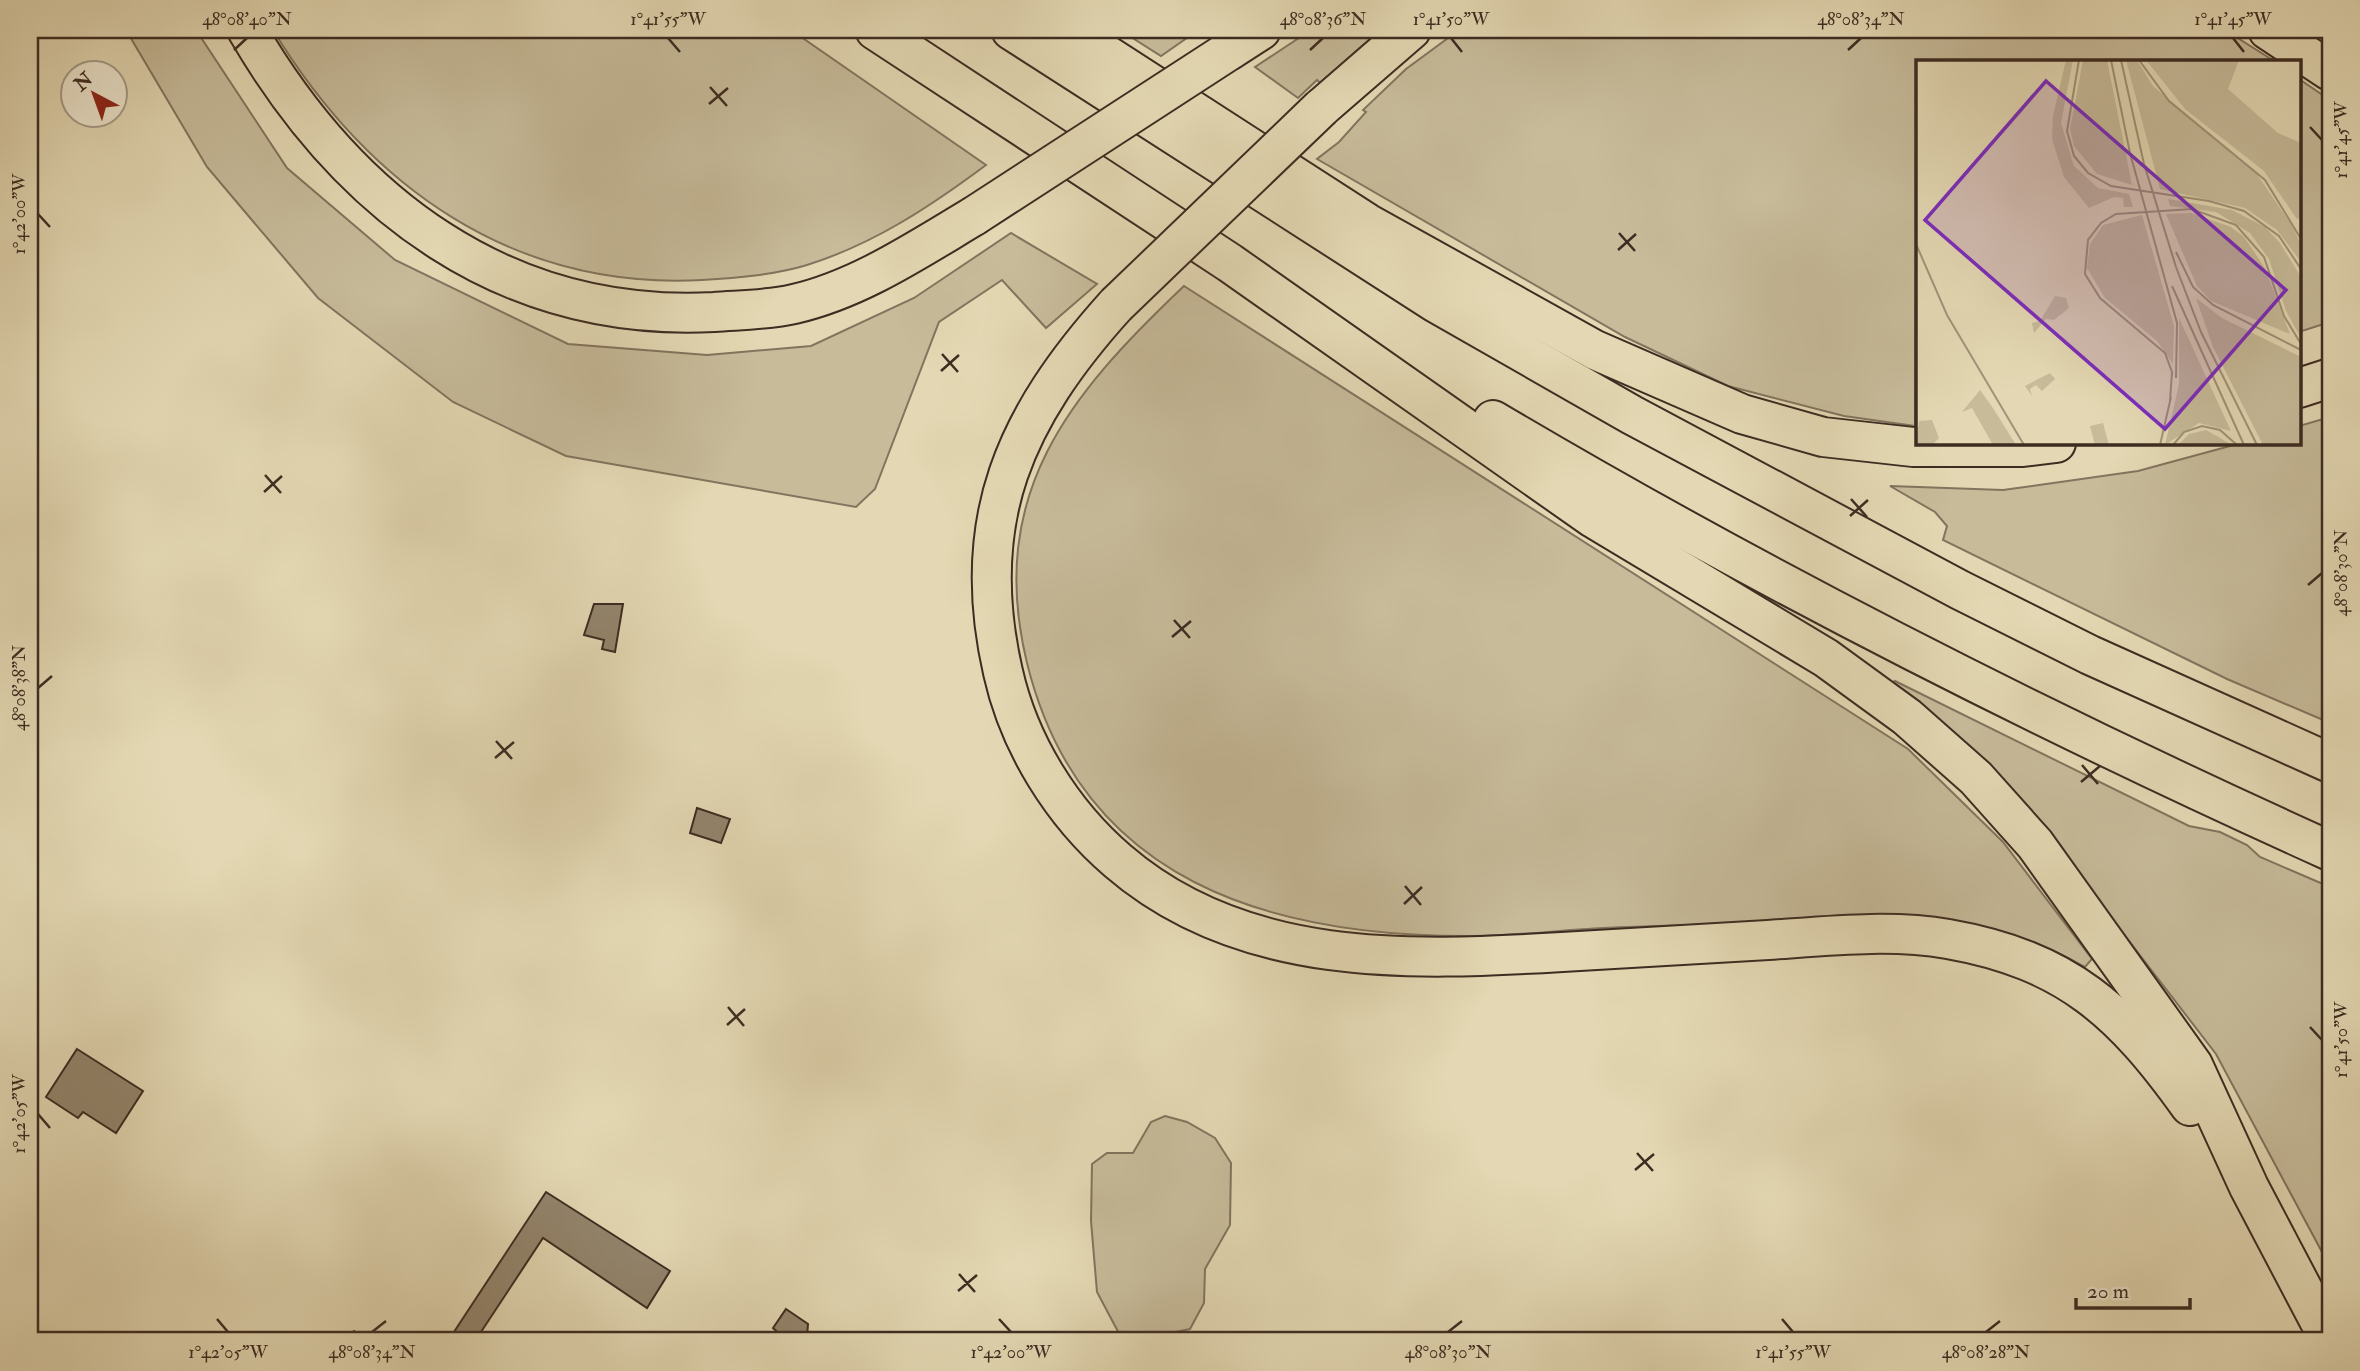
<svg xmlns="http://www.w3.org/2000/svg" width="2360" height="1371" viewBox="0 0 2360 1371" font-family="'IM FELL Double Pica',serif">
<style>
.green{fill:#c7bb9a;stroke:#82745e;stroke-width:2}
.building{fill:#93856d;stroke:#3d2c22;stroke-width:2}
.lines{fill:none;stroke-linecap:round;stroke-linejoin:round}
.trunk-casing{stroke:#3d2c22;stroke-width:42}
.trunk{stroke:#e3d8b3;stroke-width:38}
.trunk-bridge-casing{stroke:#3d2c22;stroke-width:42;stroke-linecap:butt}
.trunk-bridge{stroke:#e3d8b3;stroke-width:38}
.ticks{fill:none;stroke:#3d2c22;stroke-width:2.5}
.inset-road{fill:none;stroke:#a19379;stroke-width:2}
.view{fill:#7b2cbf;fill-opacity:0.15;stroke:#7b2cbf;stroke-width:3.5}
.inset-edge{fill:none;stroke:#3d2c22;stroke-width:3.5}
.neatline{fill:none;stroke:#3d2c22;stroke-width:2.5}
.ticks-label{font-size:18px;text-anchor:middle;fill:#3d2c22}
</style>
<rect width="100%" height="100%" fill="#e3d8b3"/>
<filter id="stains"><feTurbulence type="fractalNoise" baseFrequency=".00286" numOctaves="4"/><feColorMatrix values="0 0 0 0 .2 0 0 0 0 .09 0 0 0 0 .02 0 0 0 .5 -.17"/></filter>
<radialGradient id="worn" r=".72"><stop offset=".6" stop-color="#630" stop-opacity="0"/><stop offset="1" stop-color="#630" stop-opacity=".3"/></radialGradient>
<g class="green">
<polygon points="126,30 196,30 287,168 395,260 568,344 707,355 811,346 914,298 1011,233 1097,284 1046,328 1002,280 939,322 875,489 856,507 566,456 453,402 318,298 207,167"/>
<path d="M273,30h518l195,135c-55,41 -112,79 -179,100 -33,10 -71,13 -105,15 -189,10 -333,-93 -429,-250z"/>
<polygon points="1120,30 1209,30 1197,31 1161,56"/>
<polygon points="1311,30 1380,30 1320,83 1317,80 1298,98 1255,67"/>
<polygon points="1459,30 2225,30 2274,61 1917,61 1915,426 1844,416 1728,386 1625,337 1317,159 1339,142 1366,112 1363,110 1406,69"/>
<polygon points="2299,79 2330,100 2330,322 2299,332"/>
<path d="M1184,286l724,463 95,93 89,117 -7,8c-104,-59 -181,-48 -294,-44 -62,1 -125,2 -188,5 -43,2 -87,8 -130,8 -203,1 -392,-54 -446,-273 -41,-169 42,-268 157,-377z"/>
<polygon points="2330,417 2330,723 2227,679 1943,540 1947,526 1935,512 1890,486 2003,490 2138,471 2241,443 2299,443 2299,426"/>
<polygon points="1895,681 2189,826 2220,832 2247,845 2260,857 2330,887 2330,1267 2216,1054 2068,862 1890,684"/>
<polygon points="1165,1116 1187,1122 1215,1138 1231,1163 1230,1225 1205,1269 1204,1303 1190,1329 1155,1336 1156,1341 1123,1341 1097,1292 1091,1221 1092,1164 1107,1153 1133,1153 1151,1122"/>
</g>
<g class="building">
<polygon points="594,604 623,604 615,652 602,649 604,640 584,635"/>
<polygon points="697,808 730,819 721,843 690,833"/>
<polygon points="77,1049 143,1091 116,1133 83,1112 78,1118 46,1097"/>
<polygon points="546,1192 670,1271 647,1308 543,1238 475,1341 448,1341"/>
<polygon points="786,1309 808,1324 807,1337 802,1341 788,1341 773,1328"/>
<polygon points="354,1331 369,1341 347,1341"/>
</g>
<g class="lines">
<g class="trunk-casing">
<g id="trunk">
<path d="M247,30c102,175 258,293 467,282 26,-2 54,-2 80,-8 65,-15 123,-54 180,-88"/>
<polyline points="875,30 1230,263 1593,518 1826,658 1907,717 1976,778 2035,844 2193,1065 2249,1187 2330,1341"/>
<polyline points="1011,30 1436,303 1632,415 1960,590 2090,655 2330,763"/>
<polyline points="1068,30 1367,223 1595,350 1742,414 1823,437 1913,447 2023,447 2056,443"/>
<polyline points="2268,30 2330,71"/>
<polyline points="1230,50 1261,30"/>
<polyline points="1321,108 1411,30"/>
<path d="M1116,305c-101,112 -148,215 -113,367 16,72 59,141 115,189 124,107 290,100 444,91 69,-4 138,-8 206,-12 59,-4 122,-11 180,-1 119,21 174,72 242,167"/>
<polyline points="2299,388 2330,378"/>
<path d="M1493,420c270,160 551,302 837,431"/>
</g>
</g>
<use href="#trunk" class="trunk"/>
<g class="trunk-bridge-casing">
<g id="trunk-bridge">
<polyline points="974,216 1230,50"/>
<polyline points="1116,305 1321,108"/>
</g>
</g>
<use href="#trunk-bridge" class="trunk-bridge"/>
</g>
<path class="ticks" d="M668,38l12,14M1451,38l11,14M2233,38l11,14M234,50l13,-12M1310,50l13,-12M1848,50l13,-12M710,87l17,19M709,104l19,-16M2310,127l12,13M38,214l12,13M1619,233l16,18M1618,250l18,-16M942,354l16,18M941,371l18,-16M265,475l16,18M264,492l18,-16M1851,499l16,18M1850,516l18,-16M2308,585l14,-12M1174,620l16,18M1172,637l19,-16M38,688l14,-12M496,741l16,18M495,758l19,-16M2082,765l16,19M2081,782l19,-16M1405,886l16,19M1404,904l18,-17M728,1007l16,19M727,1025l18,-16M2310,1027l12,13M38,1114l12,14M1637,1153l16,18M1635,1170l19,-16M959,1274l16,18M958,1291l19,-16M217,1319l11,13M999,1319l12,13M1782,1319l11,13M372,1332l14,-11M1448,1332l14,-11M1986,1332l14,-11"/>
<g transform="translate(1916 60)">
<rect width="385" height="385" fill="#e3d8b3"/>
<path d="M150,0h7l-12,63 13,43 24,22 31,6 4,13h-9l-1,-9 -9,-1 -25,11 -25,-31 -12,-38 1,-23zM167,0h24l25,125 -35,-11 -23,-28 -4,-17zM210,0h11l16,26 103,87 35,51 10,20v18l-24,-32 -32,-22 -85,-19zM230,0h93l-11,29 50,44 23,10v74l-4,2 -33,-48 -79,-62zM252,139l64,11 33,17 15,16 21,34v61l-15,-27 -17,-52 -19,-26 -34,-21 -46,-6zM275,153l40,14 13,10 21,31 25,66 -79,-33 -14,-15 -31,-72zM226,155l32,111 -1,38 -16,-23 -52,-43 -18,-30 3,-24 13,-19zM139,236l11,2 3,10 -15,12 -8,-1 -12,14 -2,-10 8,-2zM280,238l26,20 79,39v88h-38l-50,-98zM263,258l52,113 -32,-8 -34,22 14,-61zM134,313l5,6 -13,12 -6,-6 -6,4 2,7 -7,-10zM64,330l13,18 23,37h-23l-21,-37 -10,4zM16,360l7,18 -7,7h-16l3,-24zM187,363l6,22h-14l-5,-19zM290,370l26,15h-54l11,-11z" fill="#c7bb9a"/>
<path class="inset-road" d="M163,0l-12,71 7,25 14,17 23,13 98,15 35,10 35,25 22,33M195,0l19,93 47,170 -1,55M205,0l23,104 32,103 25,65 56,113M223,0l30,41 96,79 36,59M0,184l31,71 77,130M260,192l17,35 20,18 88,45M256,226l72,159M254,341l2,-29 -7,-19 -65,-55 -15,-24 3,-34 13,-17 15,-9 76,-5 44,16 28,32 20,59 17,28M244,385l11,-48M257,385l11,-13 18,-6 18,4 17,15"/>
<path class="view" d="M130,21l240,209 -121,139 -240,-209z"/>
<rect width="385" height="385" class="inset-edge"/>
</g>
<rect width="2360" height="1371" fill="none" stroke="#e3d8b3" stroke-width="77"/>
<g transform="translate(94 94) rotate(319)"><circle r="33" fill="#ede6ce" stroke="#a79c89" stroke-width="2"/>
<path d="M0-5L12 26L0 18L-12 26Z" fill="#8f2418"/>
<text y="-10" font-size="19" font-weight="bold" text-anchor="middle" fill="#3d2c22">N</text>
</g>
<path d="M2076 1298v10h114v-10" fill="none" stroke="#3d2c22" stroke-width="3.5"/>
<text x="2087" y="1298" font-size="21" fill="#3d2c22" stroke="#ede6ce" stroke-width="5" paint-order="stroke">20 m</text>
<rect x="38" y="38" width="2284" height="1294" class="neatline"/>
<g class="ticks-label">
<text x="247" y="25">48°08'40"N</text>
<text x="668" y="25">1°41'55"W</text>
<text x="1323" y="25">48°08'36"N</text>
<text x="1451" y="25">1°41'50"W</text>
<text x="1861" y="25">48°08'34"N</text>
<text x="2233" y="25">1°41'45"W</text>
<text transform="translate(2341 140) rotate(-90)" y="6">1°41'45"W</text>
<text transform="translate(19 214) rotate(-90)" y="6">1°42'00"W</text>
<text transform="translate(2341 573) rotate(-90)" y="6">48°08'30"N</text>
<text transform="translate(19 688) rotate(-90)" y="6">48°08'38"N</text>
<text transform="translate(2341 1040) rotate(-90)" y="6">1°41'50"W</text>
<text transform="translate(19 1114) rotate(-90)" y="6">1°42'05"W</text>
<text x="228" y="1358">1°42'05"W</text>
<text x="372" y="1358">48°08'34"N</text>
<text x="1011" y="1358">1°42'00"W</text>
<text x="1448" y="1358">48°08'30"N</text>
<text x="1793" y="1358">1°41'55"W</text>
<text x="1986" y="1358">48°08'28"N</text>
</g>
<rect width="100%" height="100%" filter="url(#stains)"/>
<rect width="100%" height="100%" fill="url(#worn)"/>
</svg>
